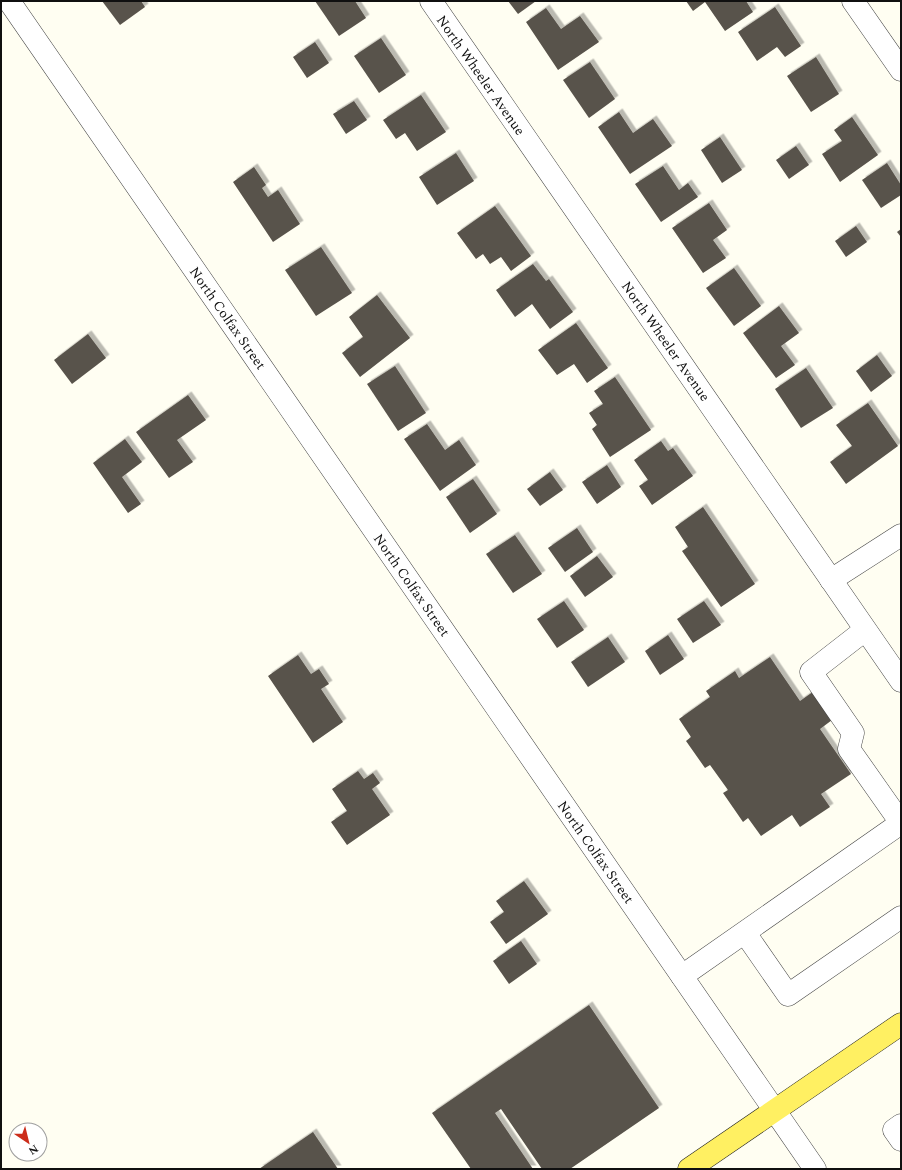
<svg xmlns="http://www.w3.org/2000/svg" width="902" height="1170" viewBox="0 0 902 1170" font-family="Spectral,serif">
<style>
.building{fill:#59534b;filter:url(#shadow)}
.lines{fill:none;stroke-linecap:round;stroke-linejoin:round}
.minor-casing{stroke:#434343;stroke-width:23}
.major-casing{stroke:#212121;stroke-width:23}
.minor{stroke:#fff;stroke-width:22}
.major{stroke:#fff062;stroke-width:22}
.labels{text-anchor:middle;stroke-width:4;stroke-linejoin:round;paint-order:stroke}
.street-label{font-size:14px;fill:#101010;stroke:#fff}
</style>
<defs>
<filter id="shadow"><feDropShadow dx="3.5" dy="-3.5" stdDeviation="0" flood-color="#0004"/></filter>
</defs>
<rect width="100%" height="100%" fill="#fffef2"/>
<g class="building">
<polygon points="102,1 141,1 145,7 120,25"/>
<polygon points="315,1 355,1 366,18 339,36"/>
<polygon points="508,1 536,1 518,14"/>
<polygon points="686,1 746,1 753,12 725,31 705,2 693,11"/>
<polygon points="775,7 801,46 785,57 777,47 757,61 738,32"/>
<polygon points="546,8 561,29 580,16 599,42 558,70 526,22"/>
<polygon points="381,38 406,75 379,93 354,56"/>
<polygon points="315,42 329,63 307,78 293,57"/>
<polygon points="816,57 839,94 811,112 787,76"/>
<polygon points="590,62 615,99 589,118 563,80"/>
<polygon points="421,95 446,132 417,151 405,133 396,139 383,120"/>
<polygon points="354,101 367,120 346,134 333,114"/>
<polygon points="619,112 633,133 653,119 672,146 630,174 598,127"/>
<polygon points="852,117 878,155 840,182 822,154 842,141 834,130"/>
<polygon points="720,137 742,170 722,183 701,150"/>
<polygon points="796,146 809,165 789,179 776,160"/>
<polygon points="456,153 474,181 437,205 419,177"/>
<polygon points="887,163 901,185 901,195 881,208 862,180"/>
<polygon points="663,166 679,190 688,183 698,197 661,222 635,184"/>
<polygon points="254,167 266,185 262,188 268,197 278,190 300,224 273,242 233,182"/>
<polygon points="709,203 727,230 713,240 726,258 703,273 672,228"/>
<polygon points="495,206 531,256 511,271 501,257 490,264 483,254 476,259 457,233"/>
<polygon points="856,226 867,242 846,257 835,241"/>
<polygon points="901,229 901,237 897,232"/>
<polygon points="321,247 352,293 316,316 285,270"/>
<polygon points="533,264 546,281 549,279 573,312 550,329 532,304 515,317 496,290"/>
<polygon points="734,268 761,306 734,326 706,288"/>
<polygon points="377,295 410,338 360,377 342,353 363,337 349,317"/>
<polygon points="779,306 799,333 781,346 795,365 776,378 743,333"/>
<polygon points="576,323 608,368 587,383 574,364 557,375 538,350"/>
<polygon points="88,334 106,358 72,384 54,360"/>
<polygon points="877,355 892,376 871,392 856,371"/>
<polygon points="395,366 426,413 398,431 367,384"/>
<polygon points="806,368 833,408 801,428 775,389"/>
<polygon points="615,377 651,430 610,457 592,429 597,425 589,413 603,404 594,391"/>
<polygon points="188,395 206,420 177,440 193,462 169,478 136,432"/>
<polygon points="868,403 898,446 846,484 830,462 852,446 836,425"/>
<polygon points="427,424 445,450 459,440 476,465 440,491 404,439"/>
<polygon points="125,439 142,462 122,477 141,504 128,513 93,463"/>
<polygon points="661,441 668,451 673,448 693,476 652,505 639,486 648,480 634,460"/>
<polygon points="607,465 621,487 597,504 582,482"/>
<polygon points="550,472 563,490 540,506 527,489"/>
<polygon points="473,479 497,514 470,533 446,497"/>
<polygon points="703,507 755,584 721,607 682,551 688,547 675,527"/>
<polygon points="577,528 593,552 565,572 548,548"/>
<polygon points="515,535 542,574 513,593 486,554"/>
<polygon points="597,556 613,577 585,597 570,576"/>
<polygon points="564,601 584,630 557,648 537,619"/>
<polygon points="704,601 721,625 693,643 677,619"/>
<polygon points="668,635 684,659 660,675 645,651"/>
<polygon points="608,637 625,662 588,687 571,662"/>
<polygon points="298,655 311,674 319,669 329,684 321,689 343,722 313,743 268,676"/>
<polygon points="770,657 800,701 817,689 836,717 820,729 851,774 821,794 830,807 800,827 792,815 761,836 748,818 743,822 723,793 728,790 710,765 705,768 686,741 691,737 679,719 710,697 706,691 735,671 739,678"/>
<polygon points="358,771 364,779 373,773 380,783 372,789 390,815 347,845 331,822 347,811 332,789"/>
<polygon points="524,881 548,914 506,944 490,922 504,912 496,901"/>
<polygon points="521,941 537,964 509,984 493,961"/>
<polygon points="589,1005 659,1108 570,1169 542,1169 501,1109 495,1113 533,1169 471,1169 432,1113"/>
<polygon points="313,1132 338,1169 259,1169"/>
</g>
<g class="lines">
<g class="minor-casing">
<g id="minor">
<polyline points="9,1 815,1169"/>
<polyline points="431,1 901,681"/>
<polyline points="853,1 901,70"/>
<polyline points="831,580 901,535"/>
<polyline points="865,630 811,672 853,733 849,749 901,823"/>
<polyline points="745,933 788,995 901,917"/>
<polyline points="682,976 901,823"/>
<polyline points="901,1125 894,1130 901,1140"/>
</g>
</g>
<g class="major-casing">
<polyline id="major" points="689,1169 901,1024"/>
</g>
<use href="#minor" class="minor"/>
<use href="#major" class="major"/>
</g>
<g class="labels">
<g class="street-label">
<text transform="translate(481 75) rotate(55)" y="5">North Wheeler Avenue</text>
<text transform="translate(228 318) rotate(55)" y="5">North Colfax Street</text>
<text transform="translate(666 341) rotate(55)" y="5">North Wheeler Avenue</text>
<text transform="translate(412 585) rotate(55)" y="5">North Colfax Street</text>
<text transform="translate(596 852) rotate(55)" y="5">North Colfax Street</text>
</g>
</g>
<rect width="902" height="1170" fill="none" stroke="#101010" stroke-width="4"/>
<g transform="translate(28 1142) rotate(145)"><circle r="19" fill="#ffffff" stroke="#9f9f9f"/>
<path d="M0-3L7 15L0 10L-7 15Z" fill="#cc2d1b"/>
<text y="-6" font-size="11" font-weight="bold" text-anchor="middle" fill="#101010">N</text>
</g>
</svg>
